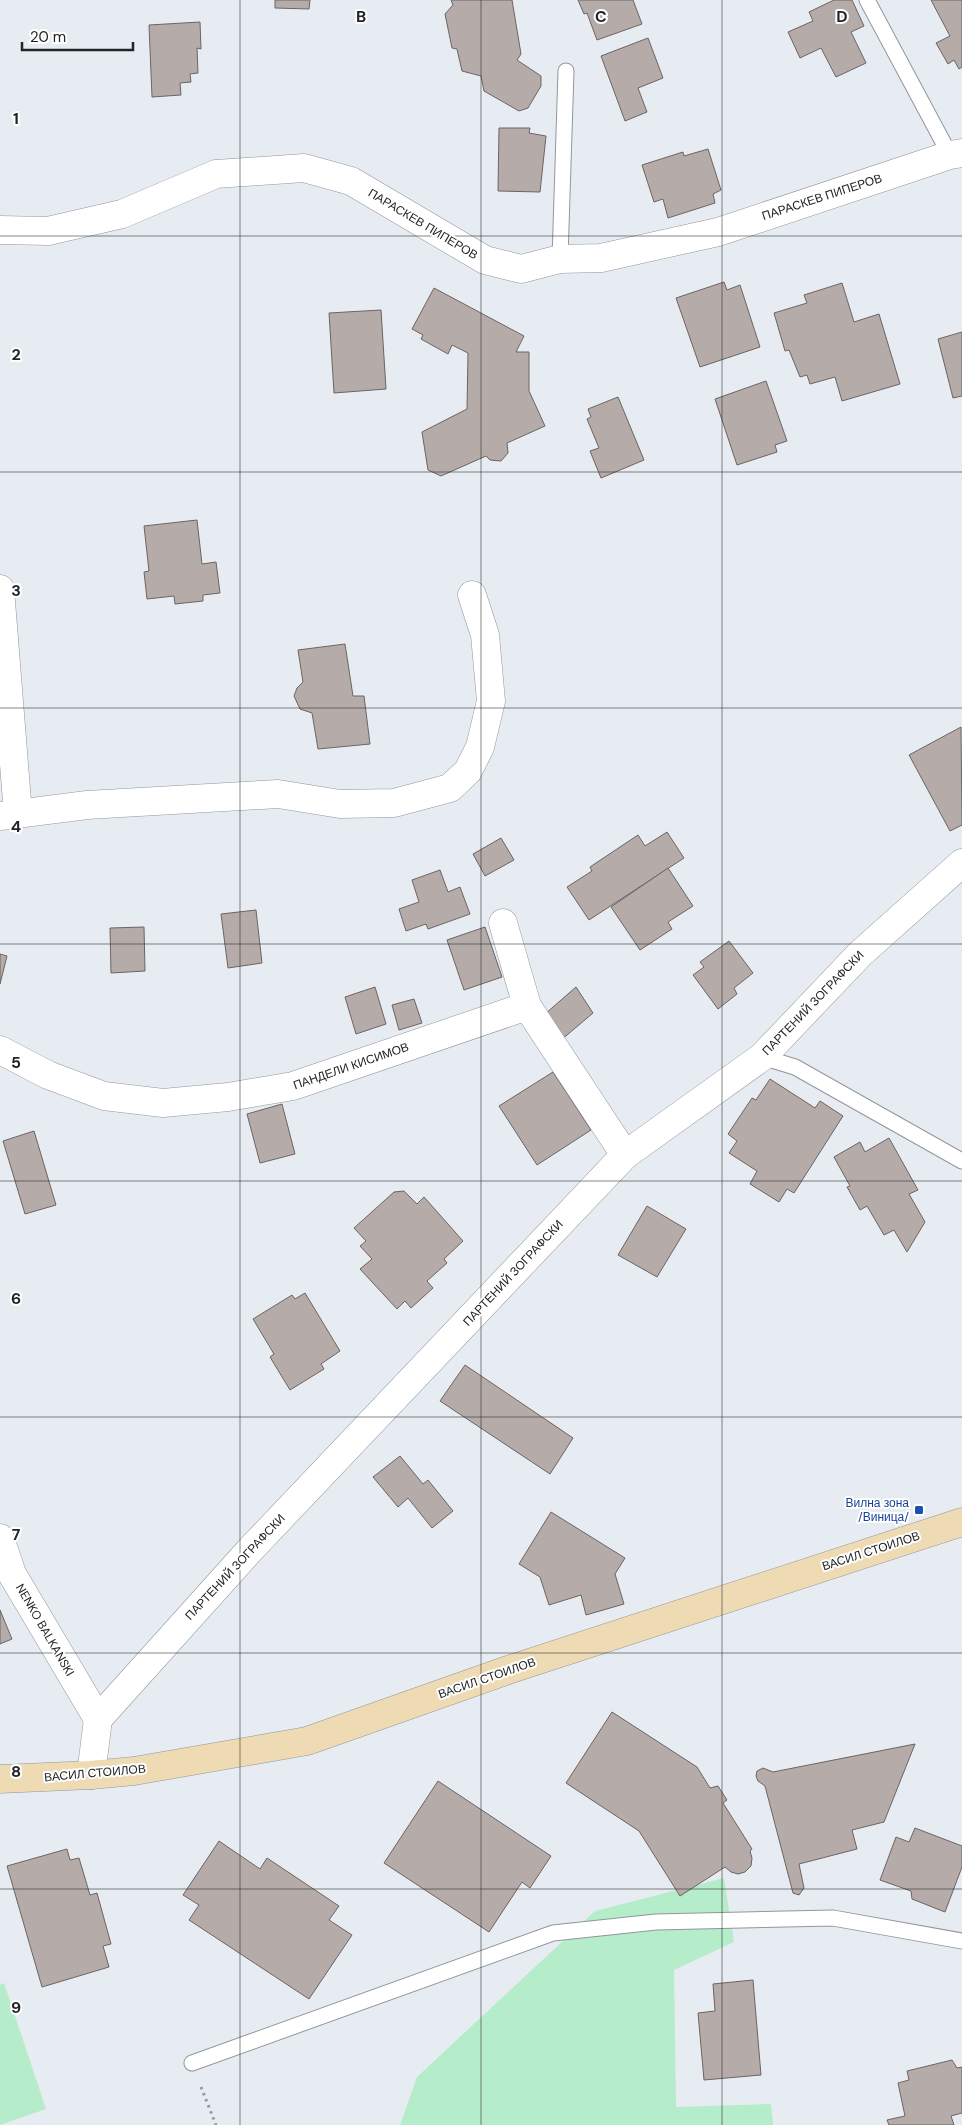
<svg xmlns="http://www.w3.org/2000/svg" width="962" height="2125" viewBox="0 0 962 2125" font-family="'DM Sans',sans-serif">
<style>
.green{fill:#b5ecc9}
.building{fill:#b5acaa;stroke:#6c6462}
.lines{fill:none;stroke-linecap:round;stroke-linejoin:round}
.lane-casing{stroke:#92969c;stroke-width:17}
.street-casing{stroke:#92969c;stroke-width:29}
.secondary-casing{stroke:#92969c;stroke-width:29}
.path{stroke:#96999e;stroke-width:3;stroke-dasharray:2.5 4;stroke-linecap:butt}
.lane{stroke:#fff;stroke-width:15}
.street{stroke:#fff;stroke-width:28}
.secondary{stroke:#eedab3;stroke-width:28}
.grid{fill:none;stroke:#222426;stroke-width:1;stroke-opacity:0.55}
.transit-dot{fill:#1a4fb4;stroke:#fff;stroke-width:2}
.labels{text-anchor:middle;stroke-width:4;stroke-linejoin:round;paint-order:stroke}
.street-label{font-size:12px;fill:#222426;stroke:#fff}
.transit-label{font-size:12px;fill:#164399;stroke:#fff;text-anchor:end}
.grid-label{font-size:16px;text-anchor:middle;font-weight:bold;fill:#222426;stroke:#fff;stroke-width:4;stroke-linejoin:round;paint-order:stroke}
</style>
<rect width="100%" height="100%" fill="#e7ecf3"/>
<g class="green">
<polygon points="724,1878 734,1942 674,1970 676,2107 771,2104 773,2125 400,2125 417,2077 595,1911"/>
<polygon points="4,1983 46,2109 0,2125 0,1985"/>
</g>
<g class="building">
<polygon points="275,0 310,0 309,9 275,8"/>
<polygon points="451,0 512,0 521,54 517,60 541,76 541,86 528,108 519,111 484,91 481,76 462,71 457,49 452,48 445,14 453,5"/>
<polygon points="578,0 633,0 642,24 597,40 587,13 584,14"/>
<polygon points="834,0 852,0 864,26 851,32 866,63 836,77 821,48 800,58 788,32 813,21 809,12"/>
<polygon points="931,0 962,0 962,67 959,69 954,60 948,64 936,43 950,36"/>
<polygon points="200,22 201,49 197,48 198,73 190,74 191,82 180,83 181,95 152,97 149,25"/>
<polygon points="648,38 663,78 638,88 647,112 625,121 601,56"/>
<polygon points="499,128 530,128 529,133 546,136 540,192 498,191"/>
<polygon points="708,149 721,190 713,194 715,203 668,218 663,199 654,202 642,165 683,152 684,156"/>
<polygon points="724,282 727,290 740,285 760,347 700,367 676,298"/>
<polygon points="842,283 854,322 879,314 900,384 842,401 835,377 810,384 807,375 800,377 789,350 785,351 774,313 807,303 804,295"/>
<polygon points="434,288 524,336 516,352 529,352 529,391 545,426 507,443 508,453 501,461 490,460 486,456 441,476 428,470 422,432 467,409 468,353 452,345 448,354 421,339 423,335 412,329"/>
<polygon points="381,310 386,389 334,393 329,313"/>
<polygon points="962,332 962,396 953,398 938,339"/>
<polygon points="766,381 787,441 775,445 777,452 737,465 715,399"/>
<polygon points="618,397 644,460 601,478 590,451 599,448 587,419 591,417 588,409"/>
<polygon points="197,520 202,564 216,562 220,593 203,595 203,601 175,604 174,596 147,599 144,572 149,571 144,526"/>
<polygon points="345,644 353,696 364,696 370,744 318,749 312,713 300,709 294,696 297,688 303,682 298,650"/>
<polygon points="961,727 962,825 950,831 909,755"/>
<polygon points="667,832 684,858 589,920 567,887 592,871 590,867 638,835 645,846"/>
<polygon points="501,838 514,860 485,876 473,854"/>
<polygon points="668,868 693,906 668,922 672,929 640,950 611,907"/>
<polygon points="440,870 448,892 460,887 470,914 428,929 426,924 406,931 399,909 419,902 412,880"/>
<polygon points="256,910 262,963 228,968 221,914"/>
<polygon points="144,927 145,971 111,973 110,928"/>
<polygon points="485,927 502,977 464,990 447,940"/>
<polygon points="729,941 753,973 734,988 737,994 718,1009 693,975 704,967 700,962"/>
<polygon points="0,954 7,956 0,984"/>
<polygon points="375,987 386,1024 356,1034 345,997"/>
<polygon points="576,987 593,1013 560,1041 545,1014"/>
<polygon points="414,999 422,1023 399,1030 392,1005"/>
<polygon points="553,1072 591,1130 537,1165 499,1106"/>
<polygon points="770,1079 815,1108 820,1101 843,1116 794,1193 787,1189 779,1202 750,1184 757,1171 729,1153 737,1141 728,1134 752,1098 756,1100"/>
<polygon points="282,1104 295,1154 260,1163 247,1114"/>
<polygon points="34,1131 56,1205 25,1214 3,1141"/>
<polygon points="889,1138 918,1190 909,1194 925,1222 907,1252 894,1230 884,1235 867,1206 860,1210 847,1187 850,1186 834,1157 860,1142 865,1152"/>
<polygon points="404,1191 417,1204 424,1197 463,1241 444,1259 447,1263 427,1281 433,1288 411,1308 405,1301 397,1309 360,1269 372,1259 360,1246 366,1241 354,1228 394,1192"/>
<polygon points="647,1206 686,1229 657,1277 618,1255"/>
<polygon points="305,1293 340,1351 321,1364 324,1369 290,1390 270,1357 274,1354 253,1319 292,1295 295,1299"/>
<polygon points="465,1365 573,1438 550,1474 440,1401"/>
<polygon points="400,1456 423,1484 428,1480 453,1511 432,1528 408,1498 398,1507 373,1477"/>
<polygon points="551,1512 625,1558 615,1574 624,1604 586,1615 581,1595 549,1605 540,1577 519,1564"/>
<polygon points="0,1610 12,1639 0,1644"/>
<polygon points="612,1712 697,1767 710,1788 718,1786 727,1800 723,1803 752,1849 750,1851 752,1858 751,1866 745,1872 738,1874 731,1872 725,1867 680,1896 639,1831 566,1783"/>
<polygon points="915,1744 884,1822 852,1830 857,1849 799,1864 804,1888 799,1895 793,1893 765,1786 758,1781 756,1776 757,1771 763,1768 773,1772"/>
<polygon points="438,1781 551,1856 530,1888 522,1882 489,1932 384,1863"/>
<polygon points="915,1828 962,1846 962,1867 945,1912 912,1899 911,1891 880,1880 896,1837 909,1842"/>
<polygon points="219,1841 260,1869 267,1858 339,1906 329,1920 352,1935 309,1999 189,1920 199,1905 183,1895"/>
<polygon points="67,1849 70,1860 79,1858 90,1895 97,1893 111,1944 103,1946 109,1967 42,1987 7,1866"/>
<polygon points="753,1980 761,2075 704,2080 698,2013 715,2011 713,1984"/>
<polygon points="952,2060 957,2068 962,2067 962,2113 951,2116 954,2125 889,2125 887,2120 905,2116 898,2083 909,2080 907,2071"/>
</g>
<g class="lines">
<g class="lane-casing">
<g id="lane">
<polyline points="867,0 950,155"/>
<polyline points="560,259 566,71"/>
<polyline points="762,1057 795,1067 962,1161"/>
<polyline points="192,2063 553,1933 656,1922 833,1918 962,1941"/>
</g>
</g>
<g class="street-casing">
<g id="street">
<polyline points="0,230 48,231 122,214 216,174 304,168 351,181 485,260 521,269 560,259 601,258 718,232 950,155 962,153"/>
<polyline points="0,589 18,814"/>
<polyline points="0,816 87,805 278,794 340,804 394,803 450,788 468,771 480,747 491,701 485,635 472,595"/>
<polyline points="503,923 527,1006 625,1155"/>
<polyline points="0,1050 48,1075 104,1096 163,1103 228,1097 293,1086 527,1006"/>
<polyline points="0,1538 12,1574 98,1719"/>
<polyline points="98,1719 249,1551 625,1155 762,1057 860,954 962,863"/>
<polyline points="91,1775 98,1719"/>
</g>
</g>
<g class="secondary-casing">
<polyline id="secondary" points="0,1779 91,1775 134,1771 307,1741 508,1670 962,1522"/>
</g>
<polyline class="path" points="201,2087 216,2125"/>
<use href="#lane" class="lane"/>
<use href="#street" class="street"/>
<use href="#secondary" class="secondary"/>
</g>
<path class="grid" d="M240,0v2125M481,0v2125M722,0v2125M0,236h962M0,472h962M0,708h962M0,944h962M0,1181h962M0,1417h962M0,1653h962M0,1889h962"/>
<rect class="transit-dot" x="914" y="1505" width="10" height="10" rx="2.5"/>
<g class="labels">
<g class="street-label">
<text transform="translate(822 197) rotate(-18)" y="4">ПАРАСКЕВ ПИПЕРОВ</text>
<text transform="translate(423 224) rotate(31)" y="4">ПАРАСКЕВ ПИПЕРОВ</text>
<text transform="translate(813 1003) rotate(-46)" y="4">ПАРТЕНИЙ ЗОГРАФСКИ</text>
<text transform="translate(351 1066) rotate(-19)" y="4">ПАНДЕЛИ КИСИМОВ</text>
<text transform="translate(513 1273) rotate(-47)" y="4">ПАРТЕНИЙ ЗОГРАФСКИ</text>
<text transform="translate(871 1551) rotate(-18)" y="4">ВАСИЛ СТОИЛОВ</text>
<text transform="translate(235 1567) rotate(-47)" y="4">ПАРТЕНИЙ ЗОГРАФСКИ</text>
<text transform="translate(45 1630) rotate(60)" y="4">NENKO BALKANSKI</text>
<text transform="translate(487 1678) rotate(-19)" y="4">ВАСИЛ СТОИЛОВ</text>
<text transform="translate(95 1773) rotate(-5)" y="4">ВАСИЛ СТОИЛОВ</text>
</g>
<g class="transit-label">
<text x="909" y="1507">Вилна зона<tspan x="909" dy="14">/Виница/</tspan></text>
</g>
</g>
<g class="grid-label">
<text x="361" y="22">B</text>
<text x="601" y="22">C</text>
<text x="842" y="22">D</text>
<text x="16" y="124">1</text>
<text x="16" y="360">2</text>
<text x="16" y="596">3</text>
<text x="16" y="832">4</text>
<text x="16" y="1068">5</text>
<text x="16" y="1304">6</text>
<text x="16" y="1540">7</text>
<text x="16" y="1777">8</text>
<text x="16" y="2013">9</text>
</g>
<path d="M22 42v8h111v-8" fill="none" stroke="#222426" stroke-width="2.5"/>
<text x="30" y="42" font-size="15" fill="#222426" stroke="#ffffff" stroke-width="4" paint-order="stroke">20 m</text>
</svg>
